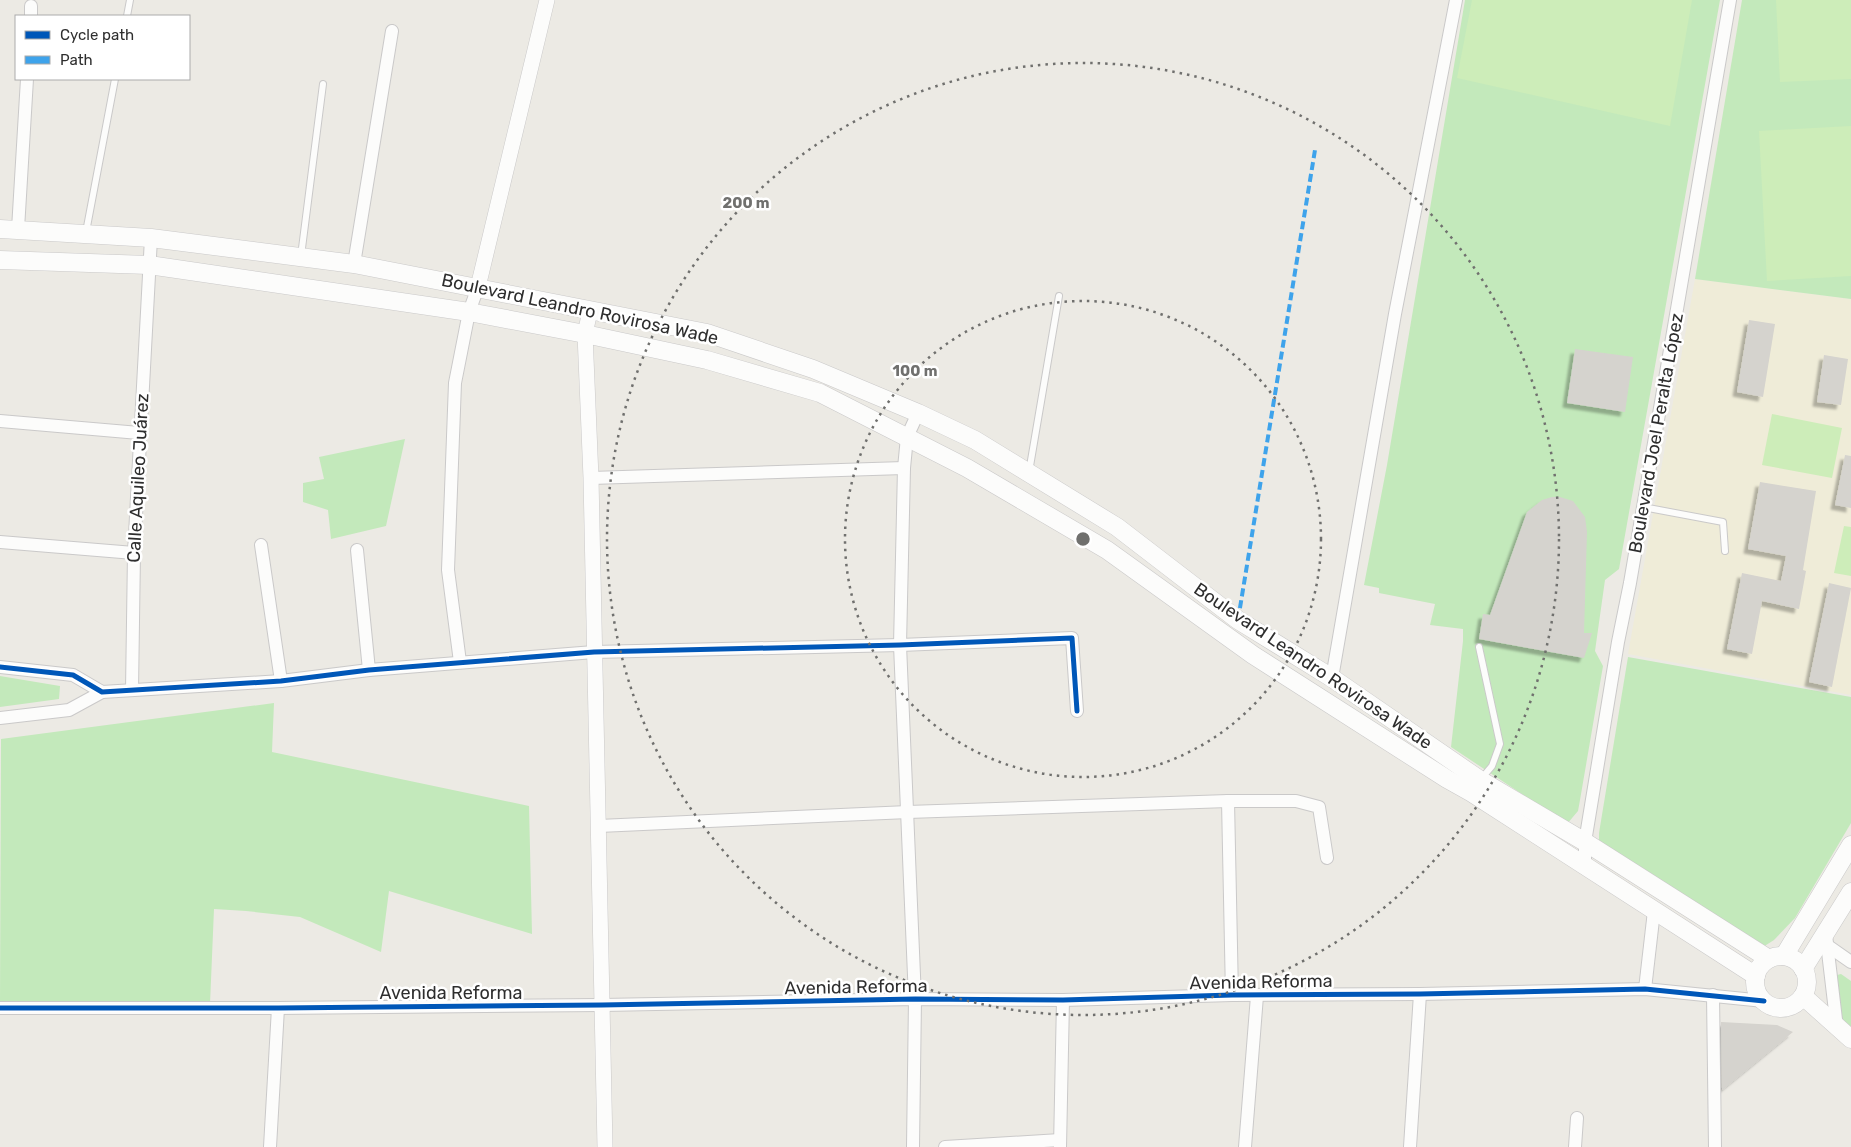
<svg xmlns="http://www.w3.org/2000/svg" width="1851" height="1147" viewBox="0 0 1851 1147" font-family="Rubik,sans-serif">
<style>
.education{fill:#efecd8}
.green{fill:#c3e9bb}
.pitch{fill:#cdedb9}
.building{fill:#d5d3ce;filter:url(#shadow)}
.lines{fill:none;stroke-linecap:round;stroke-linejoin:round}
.service-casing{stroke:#cac9c9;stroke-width:8}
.minor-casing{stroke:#cac9c9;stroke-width:14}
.tertiary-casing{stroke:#cac9c9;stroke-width:16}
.secondary-casing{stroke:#cac9c9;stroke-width:19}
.service{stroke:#fcfcfb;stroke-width:6}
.minor{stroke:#fcfcfb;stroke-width:12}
.tertiary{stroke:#fcfcfb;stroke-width:15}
.secondary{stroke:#fcfcfb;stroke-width:18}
.quiet{stroke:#3ea3eb;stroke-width:4;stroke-dasharray:8 4;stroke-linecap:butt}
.cycleway-casing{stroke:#fff;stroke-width:8}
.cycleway{stroke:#0057b8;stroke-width:5}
.ring{fill:none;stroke:#70706e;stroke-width:2.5;stroke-dasharray:2.5 5}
.labels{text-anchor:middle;stroke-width:5;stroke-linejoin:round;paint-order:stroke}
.street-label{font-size:18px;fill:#2e2e2e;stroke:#fff}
.centre{fill:#70706e;stroke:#fff;stroke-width:2.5}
.ring-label{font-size:15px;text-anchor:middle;font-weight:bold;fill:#70706e;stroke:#fff;stroke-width:5;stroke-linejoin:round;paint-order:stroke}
</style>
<defs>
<filter id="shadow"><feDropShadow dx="-4.5" dy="4.5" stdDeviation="1" flood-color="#0004"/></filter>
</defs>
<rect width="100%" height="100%" fill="#eceae4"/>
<polygon class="education" points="1695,279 1851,299 1851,695 1628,654"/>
<g class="green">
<polygon points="1465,0 1720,0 1619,569 1605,580 1595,651 1603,666 1580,800 1578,811 1567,824 1451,747 1463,641 1463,629 1430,625 1435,604 1379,593 1379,588 1364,585 1387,465"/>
<polygon points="1742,0 1851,0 1851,299 1695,279"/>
<polygon points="405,439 386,526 331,539 328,510 303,502 303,483 324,479 319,457"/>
<polygon points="1628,657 1851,697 1851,823 1795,918 1774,940 1763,947 1599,843 1599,833"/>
<polygon points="0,676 60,686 59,699 0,707"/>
<polygon points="274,703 272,752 529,806 532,934 389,891 381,952 300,917 246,911 214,909 210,1004 0,1004 1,739"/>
<polygon points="1841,974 1851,981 1851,1029 1842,1019 1837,975"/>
</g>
<g class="pitch">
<polygon points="1472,0 1692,0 1670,126 1457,78"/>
<polygon points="1776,0 1851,0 1851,79 1780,82"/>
<polygon points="1851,126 1851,276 1767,281 1759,131"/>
<polygon points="1772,414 1842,428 1832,478 1762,465"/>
<polygon points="1844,526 1851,527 1851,576 1834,573"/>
</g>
<g class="building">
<polygon points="1749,320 1775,324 1763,397 1737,392"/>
<polygon points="1575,349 1633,357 1625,412 1567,403"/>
<polygon points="1824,355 1848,359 1841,405 1817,402"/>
<polygon points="1845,455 1851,456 1851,508 1835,505"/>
<polygon points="1760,482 1816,491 1803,570 1806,571 1799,609 1762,601 1752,654 1727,649 1742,573 1781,581 1786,556 1748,549"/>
<polygon points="1552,497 1560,497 1573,501 1585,517 1587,532 1584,633 1592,633 1584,658 1479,639 1483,614 1490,615 1527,512 1542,500"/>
<polygon points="1829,583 1851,588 1832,687 1809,682"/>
<polygon points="1721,1022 1777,1025 1793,1032 1722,1090"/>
</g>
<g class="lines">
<g class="service-casing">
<g id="service">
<polyline points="127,16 130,0"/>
<polyline points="86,232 115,79"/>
<polyline points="301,256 323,84"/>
<polyline points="1029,472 1059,296"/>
<polyline points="1643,507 1723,522 1725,551"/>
<polyline points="1479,647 1500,744 1492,766 1481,779"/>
</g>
</g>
<g class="minor-casing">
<g id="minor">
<polyline points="31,16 31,6"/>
<polyline points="18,229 27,79"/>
<polyline points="354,264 392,31"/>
<polyline points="0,421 139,433"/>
<polyline points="591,478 904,468"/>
<polyline points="0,542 134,553"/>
<polyline points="261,545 281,681"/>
<polyline points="357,550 369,670"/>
<polyline points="460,662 448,570 455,383 469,312 478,287"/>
<polyline points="0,667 73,675 102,692 281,681 369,670 594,652 900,645 1072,638 1077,711"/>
<polyline points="1332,678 1395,314 1456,0"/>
<polyline points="132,690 134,553 151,238"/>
<polyline points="0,718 69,710 102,692"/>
<polyline points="1228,801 1232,995"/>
<polyline points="599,826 908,812 1228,801 1296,801 1319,807 1327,858"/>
<polyline points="1585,866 1585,842 1618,642 1630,583 1730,0"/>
<polyline points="1826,935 1837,1028"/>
<polyline points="1828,946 1851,962"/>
<polyline points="1645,989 1654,911"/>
<polyline points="1713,995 1715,1147"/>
<polyline points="0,1008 278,1008 602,1005 915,999 1063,1000 1232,995 1420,994 1645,989 1764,1001"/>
<polyline points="270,1147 278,1008"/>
<polyline points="913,1147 915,999 900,645 904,468 907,437 918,413"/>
<polyline points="945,1147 1060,1140"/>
<polyline points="1060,1147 1063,1000"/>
<polyline points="1245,1147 1257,996"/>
<polyline points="1410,1147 1420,994"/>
<polyline points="1575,1147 1577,1118"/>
</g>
</g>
<g class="tertiary-casing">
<g id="tertiary">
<polyline points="478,287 547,0"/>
<polyline points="590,311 585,334 591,478 605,1147"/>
</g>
</g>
<g class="secondary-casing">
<g id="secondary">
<polyline points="0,229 151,238 354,264 707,333 813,369 918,413 975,440 1117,527 1238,620 1332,678 1480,780 1585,842 1769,959"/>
<polyline points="0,260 149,265 469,312 585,334 707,360 820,393 967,468 1107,550 1253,655 1447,779 1472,793 1756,976"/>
<polyline points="1784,956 1851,845"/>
<circle cx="1781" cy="982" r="26"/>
<polyline points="1803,969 1851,892"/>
<polyline points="1803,996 1851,1039"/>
</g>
</g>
<use href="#service" class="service"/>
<use href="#minor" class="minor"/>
<use href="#tertiary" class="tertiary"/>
<use href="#secondary" class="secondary"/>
<polyline class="quiet" points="1238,620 1315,150"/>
<g class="cycleway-casing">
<g id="cycleway">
<polyline points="0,667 73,675 102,692 281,681 369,670 594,652 900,645 1072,638 1077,711"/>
<polyline points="0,1008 278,1008 602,1005 915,999 1063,1000 1232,995 1420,994 1645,989 1764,1001"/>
</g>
</g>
<use href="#cycleway" class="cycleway"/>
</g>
<g class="ring">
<circle cx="1083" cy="539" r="238"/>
<circle cx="1083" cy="539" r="476"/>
</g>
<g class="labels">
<g class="street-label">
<text transform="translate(580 309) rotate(12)" y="6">Boulevard Leandro Rovirosa Wade</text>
<text transform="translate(1656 433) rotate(-80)" y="6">Boulevard Joel Peralta López</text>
<text transform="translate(138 478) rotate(-87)" y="6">Calle Aquileo Juárez</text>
<text transform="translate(1313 666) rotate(34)" y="6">Boulevard Leandro Rovirosa Wade</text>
<text transform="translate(1261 982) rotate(-1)" y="6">Avenida Reforma</text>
<text transform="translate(856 987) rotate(-1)" y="6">Avenida Reforma</text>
<text x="451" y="999">Avenida Reforma</text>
</g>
</g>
<circle cx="1083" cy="539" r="8" class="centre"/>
<g class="ring-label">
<text x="746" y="208">200 m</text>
<text x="915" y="376">100 m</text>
</g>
<rect x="15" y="15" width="175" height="65" fill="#ffffff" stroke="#ababab"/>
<rect x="25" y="31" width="25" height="8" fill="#0057b8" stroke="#ababab"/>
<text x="60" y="40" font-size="15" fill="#2e2e2e">Cycle path</text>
<rect x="25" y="56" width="25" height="8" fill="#3ea3eb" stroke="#ababab"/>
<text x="60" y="65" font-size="15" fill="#2e2e2e">Path</text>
</svg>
